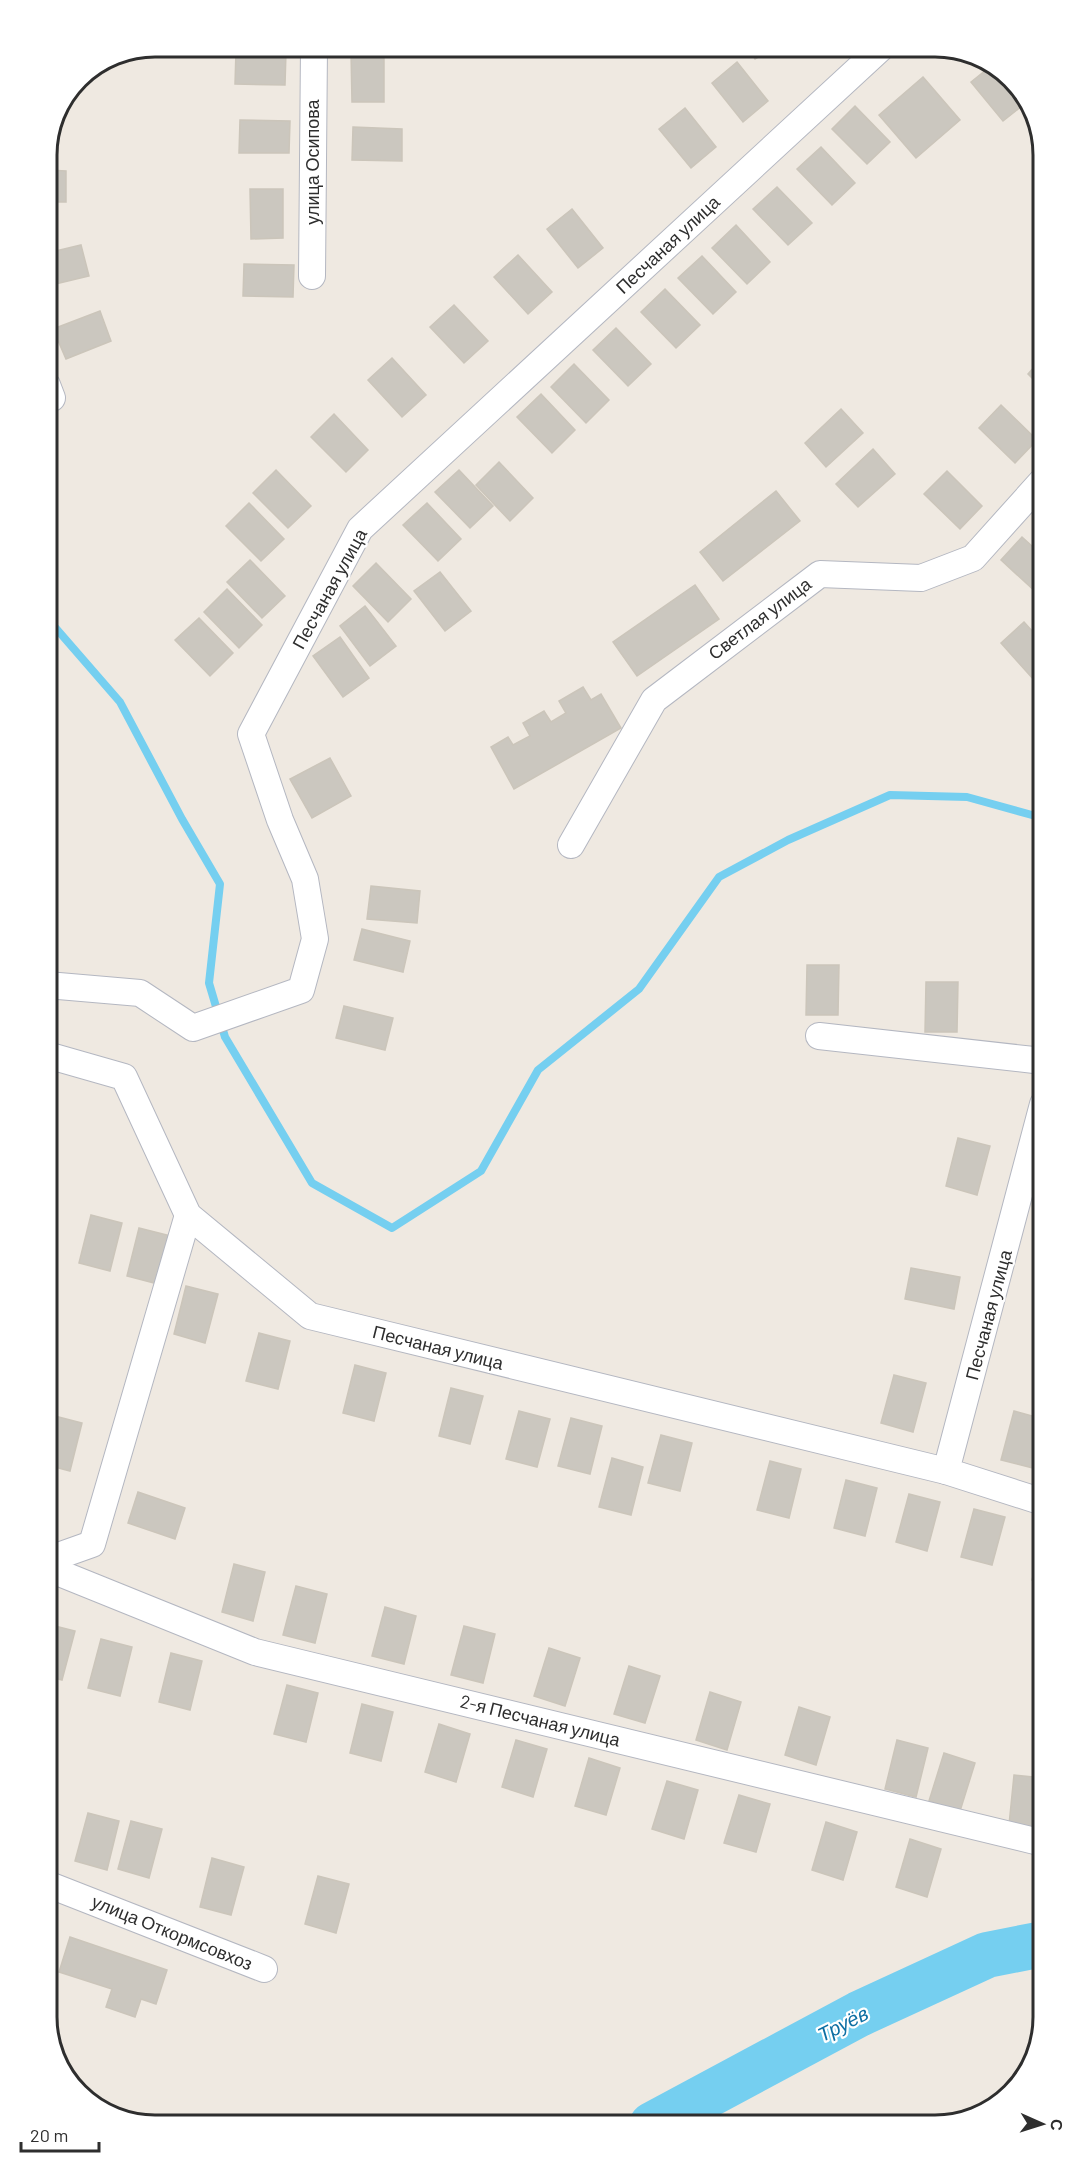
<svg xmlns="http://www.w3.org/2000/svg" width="1090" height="2172" viewBox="0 0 1090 2172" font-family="Barlow,sans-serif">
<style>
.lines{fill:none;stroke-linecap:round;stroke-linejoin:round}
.stream{stroke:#75cff0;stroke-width:8}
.river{stroke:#75cff0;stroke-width:46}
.building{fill:#cbc7bf;stroke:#cbc5ba;stroke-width:1.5}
.minor-casing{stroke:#b4b7c1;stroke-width:28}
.minor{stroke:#fff;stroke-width:26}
.labels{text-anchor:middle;stroke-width:4.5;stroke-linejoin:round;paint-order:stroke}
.street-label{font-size:18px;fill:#2e2e2e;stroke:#fff}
.water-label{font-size:20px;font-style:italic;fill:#0d6fa3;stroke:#fff}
.rim{fill:none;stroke:#2e2e2e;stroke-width:3}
</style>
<rect width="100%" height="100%" fill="#efe9e1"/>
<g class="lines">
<polyline class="stream" points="47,618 120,702 182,819 220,884 209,983 225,1037 312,1183 392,1228 481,1171 538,1070 639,989 719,877 788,840 890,795 967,797 1043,818"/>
<polyline class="river" points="652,2125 859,2014 987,1955 1043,1944"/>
</g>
<g class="building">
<polygon points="748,47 776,47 755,59"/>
<polygon points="236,51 286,52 285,85 235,84"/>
<polygon points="351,52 384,52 384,102 352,102"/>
<polygon points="737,62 768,101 743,122 712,83"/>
<polygon points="992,65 1001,69 1027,102 1003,121 971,82"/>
<polygon points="923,77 960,120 916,158 879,115"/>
<polygon points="855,106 890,142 867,164 832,129"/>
<polygon points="685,108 716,147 691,168 659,129"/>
<polygon points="240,120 290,121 289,153 239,153"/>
<polygon points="353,127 402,129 402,161 352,160"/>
<polygon points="821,147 855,183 832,205 797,169"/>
<polygon points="47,170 66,171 66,202 47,202"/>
<polygon points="777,187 812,223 788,245 753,209"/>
<polygon points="250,189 283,189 283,238 251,239"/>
<polygon points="572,209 603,248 578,268 547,229"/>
<polygon points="736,225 770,262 747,284 712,248"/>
<polygon points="81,245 89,276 47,286 47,253"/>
<polygon points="518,255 552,292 528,314 494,277"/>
<polygon points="702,256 736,292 713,314 678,278"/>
<polygon points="244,264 294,265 293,297 243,296"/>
<polygon points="665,289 700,325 676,348 641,312"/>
<polygon points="454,305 488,341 464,363 430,327"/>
<polygon points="100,311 111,341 66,359 53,329"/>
<polygon points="616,328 651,364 628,386 593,350"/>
<polygon points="1043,357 1043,389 1028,374"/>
<polygon points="392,358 426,395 402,417 368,380"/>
<polygon points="574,364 609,400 586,423 551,387"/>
<polygon points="541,394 575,430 552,453 517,417"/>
<polygon points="1001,405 1037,440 1015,463 979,428"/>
<polygon points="841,409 863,433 826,467 805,443"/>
<polygon points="334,414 368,450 346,472 311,437"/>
<polygon points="873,449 895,474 858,507 836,484"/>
<polygon points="499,462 533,498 510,521 476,485"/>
<polygon points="276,470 311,506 288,528 253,493"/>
<polygon points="459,470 493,506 470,528 435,492"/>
<polygon points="947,471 982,506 960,529 924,494"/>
<polygon points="776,491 800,521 723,581 700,552"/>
<polygon points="249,503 284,539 261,561 226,526"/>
<polygon points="427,503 461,539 438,561 403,525"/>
<polygon points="1022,537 1043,556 1043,588 1038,594 1001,560"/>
<polygon points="250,560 285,596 262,618 227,582"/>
<polygon points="376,563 411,599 388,622 353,586"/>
<polygon points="440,572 471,611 445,631 414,591"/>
<polygon points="695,585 719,619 637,676 613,642"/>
<polygon points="227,589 262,625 239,648 204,612"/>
<polygon points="365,606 396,646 370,666 340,626"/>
<polygon points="199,618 233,653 210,676 175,640"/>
<polygon points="1024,622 1043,643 1043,672 1034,680 1001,643"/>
<polygon points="340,637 369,678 343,697 313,656"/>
<polygon points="583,687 591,700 601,694 621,728 514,789 491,747 508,737 513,745 530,736 523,723 544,711 551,722 566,713 559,701"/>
<polygon points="330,758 351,796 312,818 290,779"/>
<polygon points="371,886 420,891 417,923 367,919"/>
<polygon points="362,929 410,941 403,972 354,960"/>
<polygon points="807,965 839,965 838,1015 806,1015"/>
<polygon points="926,982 958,982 957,1032 925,1032"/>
<polygon points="344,1006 393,1018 385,1050 336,1038"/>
<polygon points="958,1138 990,1146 977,1195 946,1186"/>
<polygon points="1043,1185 1043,1206 1038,1204"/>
<polygon points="91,1215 122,1223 110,1271 79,1263"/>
<polygon points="139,1228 171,1236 158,1284 127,1276"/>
<polygon points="911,1268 960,1277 954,1309 905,1299"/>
<polygon points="186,1286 218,1294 205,1343 174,1334"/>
<polygon points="259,1333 290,1341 278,1389 246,1381"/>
<polygon points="355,1365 386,1373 374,1421 343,1413"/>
<polygon points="894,1375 926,1383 913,1432 881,1423"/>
<polygon points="451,1388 483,1396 470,1444 439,1436"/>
<polygon points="519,1411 550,1419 537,1467 506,1459"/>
<polygon points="1014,1411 1043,1419 1033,1468 1001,1460"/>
<polygon points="51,1415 82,1423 70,1471 47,1465 47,1432"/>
<polygon points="571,1418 602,1426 590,1474 558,1466"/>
<polygon points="661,1435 692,1443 680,1491 648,1483"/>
<polygon points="612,1458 643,1467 631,1515 599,1507"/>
<polygon points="770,1461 801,1469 789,1518 757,1510"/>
<polygon points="846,1480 877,1488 865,1536 834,1528"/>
<polygon points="138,1492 185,1508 175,1539 128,1523"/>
<polygon points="909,1494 940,1502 927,1551 896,1542"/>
<polygon points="974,1509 1005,1517 992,1565 961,1557"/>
<polygon points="1043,1539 1043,1583 1032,1580"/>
<polygon points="234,1564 265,1572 253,1621 222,1612"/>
<polygon points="296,1586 327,1594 315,1643 283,1635"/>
<polygon points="385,1607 416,1616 404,1664 372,1656"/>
<polygon points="47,1624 75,1631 62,1680 47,1676"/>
<polygon points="464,1626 495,1634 483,1683 451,1675"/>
<polygon points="101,1639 132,1647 120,1696 88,1688"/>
<polygon points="549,1648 580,1658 565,1706 534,1696"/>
<polygon points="171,1653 202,1661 190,1710 159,1702"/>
<polygon points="629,1666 660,1676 645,1723 614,1714"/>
<polygon points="287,1685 318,1693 306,1742 274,1734"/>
<polygon points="710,1692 741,1702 727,1750 696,1740"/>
<polygon points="362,1704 393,1712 381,1761 350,1753"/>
<polygon points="799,1707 830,1717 816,1765 785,1755"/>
<polygon points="439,1724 470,1734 456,1782 425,1772"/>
<polygon points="516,1740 547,1749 533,1797 502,1787"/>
<polygon points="897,1740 928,1748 916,1797 885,1789"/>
<polygon points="944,1753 975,1763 960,1811 929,1801"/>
<polygon points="589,1758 620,1768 606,1815 575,1806"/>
<polygon points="1014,1775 1043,1778 1041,1828 1009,1825"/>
<polygon points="667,1781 698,1790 684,1839 652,1829"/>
<polygon points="739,1795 770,1804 756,1852 724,1843"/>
<polygon points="88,1813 119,1821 107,1870 75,1861"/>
<polygon points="131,1821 162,1829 149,1878 118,1869"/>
<polygon points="826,1822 857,1832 843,1880 812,1870"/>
<polygon points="910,1839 941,1849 927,1897 896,1887"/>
<polygon points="212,1858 244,1867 231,1915 200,1907"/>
<polygon points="318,1876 349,1884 336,1933 305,1924"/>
<polygon points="70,1937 167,1970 156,2004 141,1999 135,2017 106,2007 112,1989 59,1972"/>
</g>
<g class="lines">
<g class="minor-casing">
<g id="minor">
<polyline points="312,276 314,47"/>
<polyline points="47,385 52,398"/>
<polyline points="571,845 654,700 820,574 921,578 973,558 1043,480"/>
<polyline points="47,985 140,993 193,1028 301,990 315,939 305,879 280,820 251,734 360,529 882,47"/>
<polyline points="819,1036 1043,1061"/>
<polyline points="47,1055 124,1077 188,1215 310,1316 946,1471"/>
<polyline points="1043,1502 946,1471 1043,1104"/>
<polyline points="47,1560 92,1544 188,1215"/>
<polyline points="47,1568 255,1652 1043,1843"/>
<polyline points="47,1884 264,1969"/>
</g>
</g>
<use href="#minor" class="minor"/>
</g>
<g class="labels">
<g class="street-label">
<text transform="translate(313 162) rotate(-90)" y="6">улица Осипова</text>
<text transform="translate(668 245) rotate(-43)" y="6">Песчаная улица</text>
<text transform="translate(330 589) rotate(-61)" y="6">Песчаная улица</text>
<text transform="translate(760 619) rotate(-37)" y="6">Светлая улица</text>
<text transform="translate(989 1315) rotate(-75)" y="6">Песчаная улица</text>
<text transform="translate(438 1348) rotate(14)" y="6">Песчаная улица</text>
<text transform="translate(540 1721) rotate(14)" y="6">2-я Песчаная улица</text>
<text transform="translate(172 1933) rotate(22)" y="6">улица Откормсовхоз</text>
</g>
<g class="water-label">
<text transform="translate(843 2024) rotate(-27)" y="7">Труёв</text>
</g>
</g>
<path d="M0 0H1090V2172H0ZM155 57H935A98 98 0 0 1 1033 155V2017A98 98 0 0 1 935 2115H155A98 98 0 0 1 57 2017V155A98 98 0 0 1 155 57Z" fill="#fff" fill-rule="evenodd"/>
<path class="rim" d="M155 57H935A98 98 0 0 1 1033 155V2017A98 98 0 0 1 935 2115H155A98 98 0 0 1 57 2017V155A98 98 0 0 1 155 57Z"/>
<g transform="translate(1042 2124) rotate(93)" stroke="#ffffff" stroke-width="4.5" paint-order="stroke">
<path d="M0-4.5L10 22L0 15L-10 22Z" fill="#2e2e2e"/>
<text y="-9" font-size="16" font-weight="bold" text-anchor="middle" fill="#2e2e2e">С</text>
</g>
<path d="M21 2142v9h78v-9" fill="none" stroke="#2e2e2e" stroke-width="3"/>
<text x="30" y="2142" font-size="18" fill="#2e2e2e" stroke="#ffffff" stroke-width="4.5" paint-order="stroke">20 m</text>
</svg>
